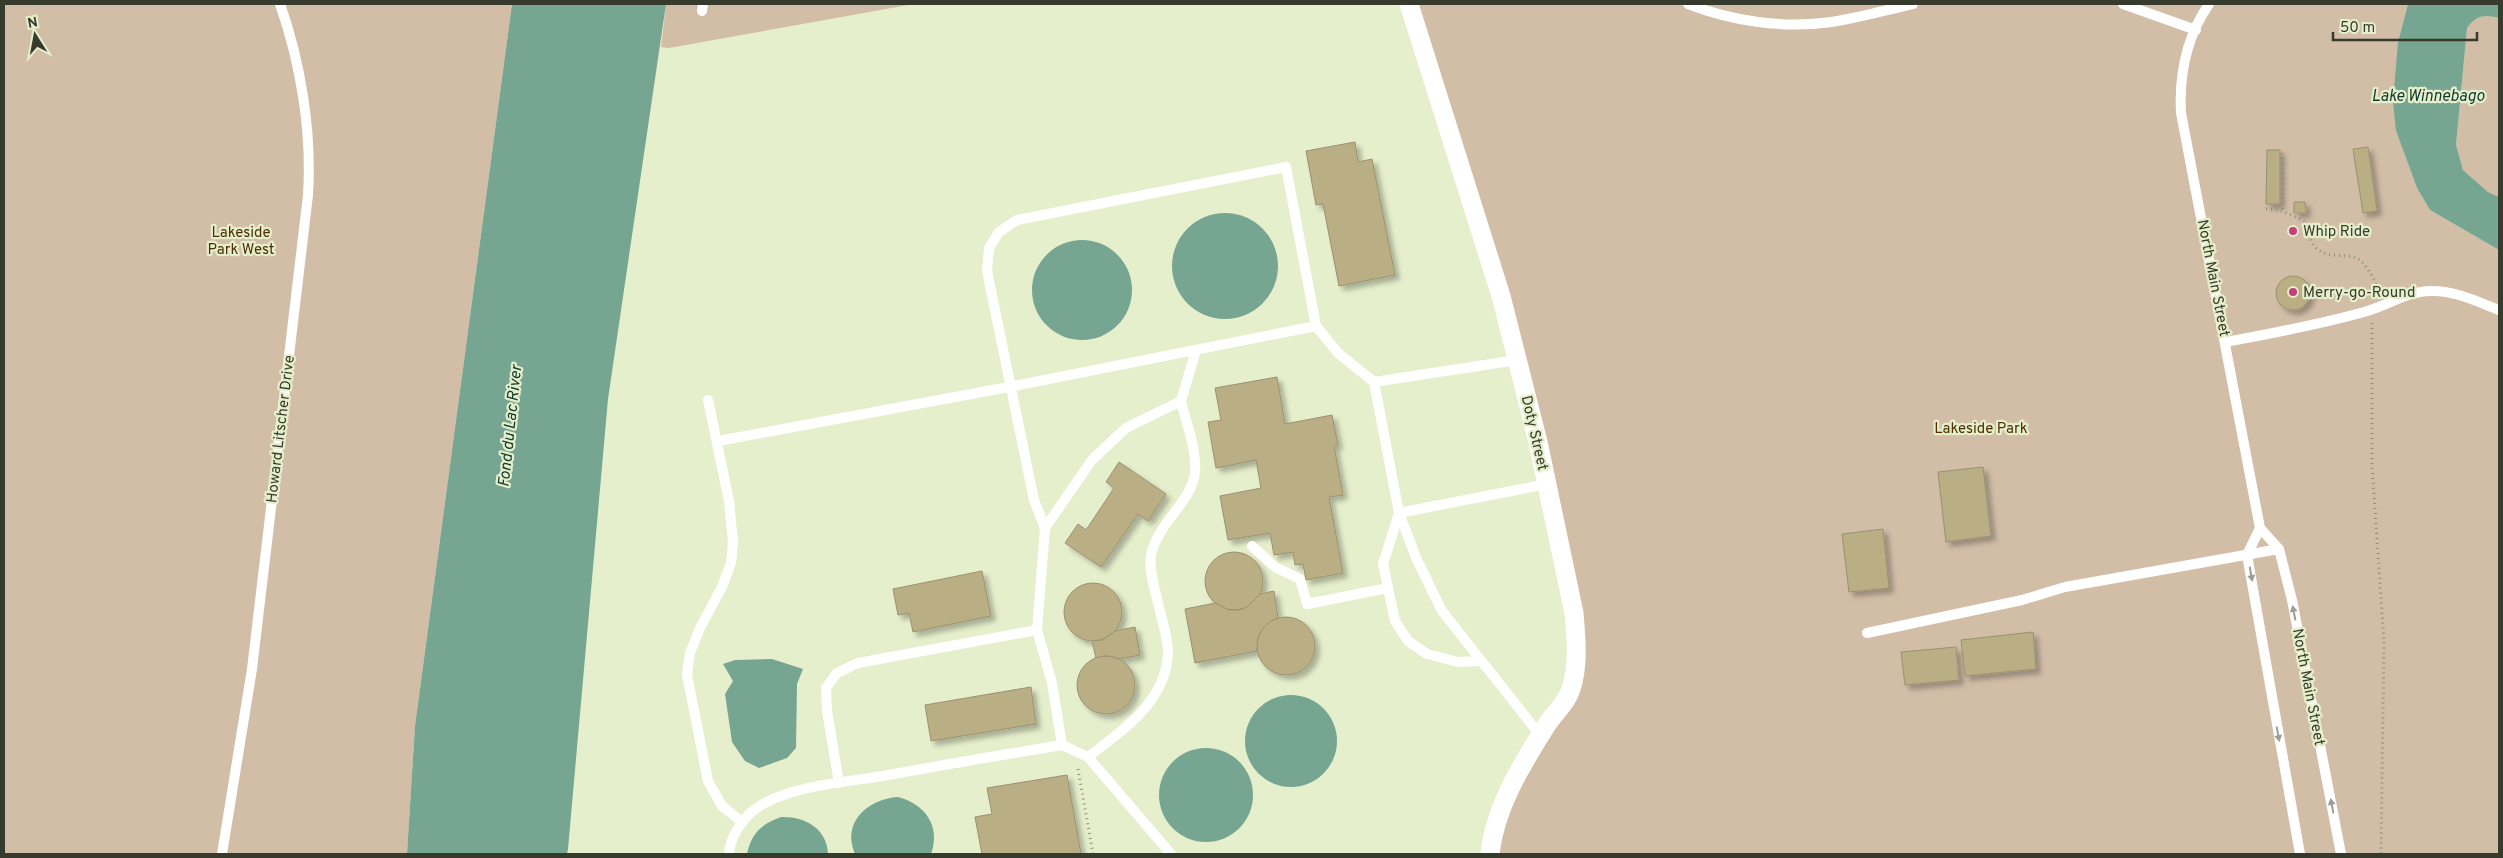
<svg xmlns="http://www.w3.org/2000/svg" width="2503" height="858" viewBox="0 0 2503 858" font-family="Overpass,sans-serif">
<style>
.green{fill:#d2bda7}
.water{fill:#76a592}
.building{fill:#baae84;stroke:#9a9170;filter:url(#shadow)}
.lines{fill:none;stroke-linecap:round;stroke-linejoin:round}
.path{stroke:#8a9179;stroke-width:3;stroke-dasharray:1 4;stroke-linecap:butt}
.service{stroke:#fff;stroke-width:10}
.minor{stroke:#fff;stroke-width:19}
.oneway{fill:#9b9d96}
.poi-dot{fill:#c7407e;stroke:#e6efcc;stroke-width:2}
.labels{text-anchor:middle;stroke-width:4.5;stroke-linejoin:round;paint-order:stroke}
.poi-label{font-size:15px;fill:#373b2d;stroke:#e6efcc;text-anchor:start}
.park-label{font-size:15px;fill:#4f3004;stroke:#e6efcc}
.street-label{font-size:15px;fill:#373b2d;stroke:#e6efcc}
.water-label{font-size:16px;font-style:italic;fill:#113b2d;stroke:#e6efcc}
</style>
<defs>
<filter id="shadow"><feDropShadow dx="4.5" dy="4.5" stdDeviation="2.5" flood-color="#0004"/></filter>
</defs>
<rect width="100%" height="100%" fill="#e6efcc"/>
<g class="green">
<polygon points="4,4 512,4 415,726 407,854 4,854"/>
<polygon points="666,4 914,4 669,48 661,47"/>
<polygon points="1409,4 2408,4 2398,42 2396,131 2417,188 2430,210 2499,250 2499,854 1490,854 1574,666 1547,484"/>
<polygon points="2486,15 2499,18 2499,197 2488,192 2463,170 2456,145 2467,28 2473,19"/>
</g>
<g class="water">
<polygon points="512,4 666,4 608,399 568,849 567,854 407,854 415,726"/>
<path d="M2408,4h91v14c-15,-4 -23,-3 -32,10l-11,117 7,25 25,22 11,5v53l-69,-40 -13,-22 -21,-57 -3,-30 5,-59z"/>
<circle cx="1225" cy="266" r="53"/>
<circle cx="1082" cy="290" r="50"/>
<polygon points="772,659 803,669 797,684 796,748 787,758 759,768 745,761 732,742 725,694 733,681 723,664 735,660"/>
<circle cx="1291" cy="741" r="46"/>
<circle cx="1206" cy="795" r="47"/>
<path d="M898,797c27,7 43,29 33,57h-76c-14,-32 13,-55 43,-57z"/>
<path d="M781,817c23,-1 46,11 47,37h-81c4,-20 14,-30 34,-37z"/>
</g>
<g class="building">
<polygon points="1355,142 1358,162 1372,159 1395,275 1339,286 1323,204 1316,205 1306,151"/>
<polygon points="2368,147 2377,211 2363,213 2353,149"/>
<polygon points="2267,150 2280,150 2280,204 2266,204"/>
<polygon points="2294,202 2305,202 2306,213 2294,213"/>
<circle cx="2293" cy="293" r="17"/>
<polygon points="1277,377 1285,424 1332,415 1338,445 1334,446 1343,495 1329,497 1343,573 1306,580 1303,564 1295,565 1293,552 1274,555 1270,533 1228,540 1220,496 1261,488 1256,460 1216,468 1208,422 1221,420 1215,388"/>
<polygon points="1119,462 1166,494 1148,521 1138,514 1101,567 1065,543 1078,524 1086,530 1114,488 1106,482"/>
<polygon points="1983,467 1991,536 1946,542 1938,472"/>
<polygon points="1883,529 1889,588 1849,592 1842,534"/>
<circle cx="1234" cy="581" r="29"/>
<polygon points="982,571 991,616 913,632 909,613 898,615 893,589"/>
<circle cx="1093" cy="612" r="29"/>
<polygon points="1274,591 1278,618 1263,629 1258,637 1257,651 1195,663 1185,609 1215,603 1229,610 1239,610 1247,607 1260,594"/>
<circle cx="1286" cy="646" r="29"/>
<polygon points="1135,627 1140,655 1119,659 1105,656 1096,658 1092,641 1102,640 1115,631"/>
<polygon points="2033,632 2036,669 1965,676 1961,640"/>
<polygon points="1956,647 1959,680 1905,685 1901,652"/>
<circle cx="1106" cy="685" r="29"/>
<polygon points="1031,687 1036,724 931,741 925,705"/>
<polygon points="1067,775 1081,854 982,854 975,817 992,814 987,788"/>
</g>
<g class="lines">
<g class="path">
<polyline points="2282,153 2283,211"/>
<path d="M2266,209l13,1 24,10c7,9 5,20 13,28 14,13 34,3 45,13 8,7 14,21 19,30"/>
<polyline points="2372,323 2372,465 2384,642 2381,854"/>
<polyline points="1078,769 1093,854"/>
</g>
<g class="service">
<path d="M1688,4c44,17 95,25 143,18 27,-4 55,-12 82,-18"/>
<polyline points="2123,4 2196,30"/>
<path d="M2209,4c-22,32 -30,71 -28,109l79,415 19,21 13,51 49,254"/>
<polyline points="702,11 703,4"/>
<path d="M2226,342c47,-9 92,-17 138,-30 23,-6 45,-22 69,-21 23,0 45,11 66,19"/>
<polyline points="1374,382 1517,360"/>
<polyline points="708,400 729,501 733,542 731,563 722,587 700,628 690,653 687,675 708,781 722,806 742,822"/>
<polyline points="718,441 1009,387 1316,326"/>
<polyline points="1045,528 1092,460 1126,428 1181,401 1196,350"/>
<polyline points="2260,528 2247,555 2300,854"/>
<polyline points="1252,546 1275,567 1300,579 1307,604 1388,588"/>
<polyline points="1867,633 2022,600 2065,587 2279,549"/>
<polyline points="1480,661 1458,662 1427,654 1408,641 1395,621 1383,564 1399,513 1547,484"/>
<polyline points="1062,745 1052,683 1037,630 1045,528 1034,500 987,271 989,248 999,232 1017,220 1286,167 1316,326 1338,353 1374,382 1399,513 1417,560 1442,611 1540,735"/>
<path d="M1088,757c35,-27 79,-56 80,-105 0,-14 -6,-31 -9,-45 -3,-15 -11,-37 -8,-52 6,-31 42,-55 44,-83 2,-23 -9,-49 -14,-71"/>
<polyline points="839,783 827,711 826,688 837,673 858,663 1037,630"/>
<path d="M222,854l30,-185 56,-474c4,-63 -7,-131 -28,-191"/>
<path d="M729,854c1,-17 14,-37 29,-47 32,-21 87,-25 125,-31 59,-11 119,-21 179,-31l26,12 83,97"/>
</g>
<path class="minor" d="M1409,4l92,292 37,146 36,171c2,24 5,52 -3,76 -4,14 -18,25 -25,37 -25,40 -51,81 -56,128"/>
</g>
<defs><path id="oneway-solid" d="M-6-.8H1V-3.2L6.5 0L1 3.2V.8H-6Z" transform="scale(1.25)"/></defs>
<g class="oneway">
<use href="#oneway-solid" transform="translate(2251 574) rotate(80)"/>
<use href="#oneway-solid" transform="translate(2294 613) rotate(-101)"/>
<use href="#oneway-solid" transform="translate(2278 734) rotate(80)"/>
<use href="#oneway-solid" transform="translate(2332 806) rotate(-101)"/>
</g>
<g class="poi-dot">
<circle cx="2293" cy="231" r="5"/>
<circle cx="2293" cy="292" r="5"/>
</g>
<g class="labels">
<g class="poi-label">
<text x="2303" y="236">Whip Ride</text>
<text x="2303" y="297">Merry-go-Round</text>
</g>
<g class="park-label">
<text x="241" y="237">Lakeside<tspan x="241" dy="17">Park West</tspan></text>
<text x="1981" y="433">Lakeside Park</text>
</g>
<g class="street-label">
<text transform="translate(2214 278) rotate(79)" y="5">North Main Street</text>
<text transform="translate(280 429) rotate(-83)" y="5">Howard Litscher Drive</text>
<text transform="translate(1535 433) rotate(77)" y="5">Doty Street</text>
<text transform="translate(2309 687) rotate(79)" y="5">North Main Street</text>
</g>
<g class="water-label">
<text x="2428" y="101">Lake Winnebago</text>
<text transform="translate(509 426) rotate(-84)" y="6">Fond du Lac River</text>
</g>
</g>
<rect width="2503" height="858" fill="none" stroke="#373b2d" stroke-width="10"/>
<g transform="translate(35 35) rotate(349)" stroke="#e6efcc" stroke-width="4" paint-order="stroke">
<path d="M0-4L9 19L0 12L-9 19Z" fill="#373b2d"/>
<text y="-8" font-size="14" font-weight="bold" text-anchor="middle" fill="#373b2d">N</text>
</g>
<path d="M2333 32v8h144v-8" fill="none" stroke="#373b2d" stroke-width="2.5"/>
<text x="2340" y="32" font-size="15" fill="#373b2d" stroke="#e6efcc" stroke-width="4" paint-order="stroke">50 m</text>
</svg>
